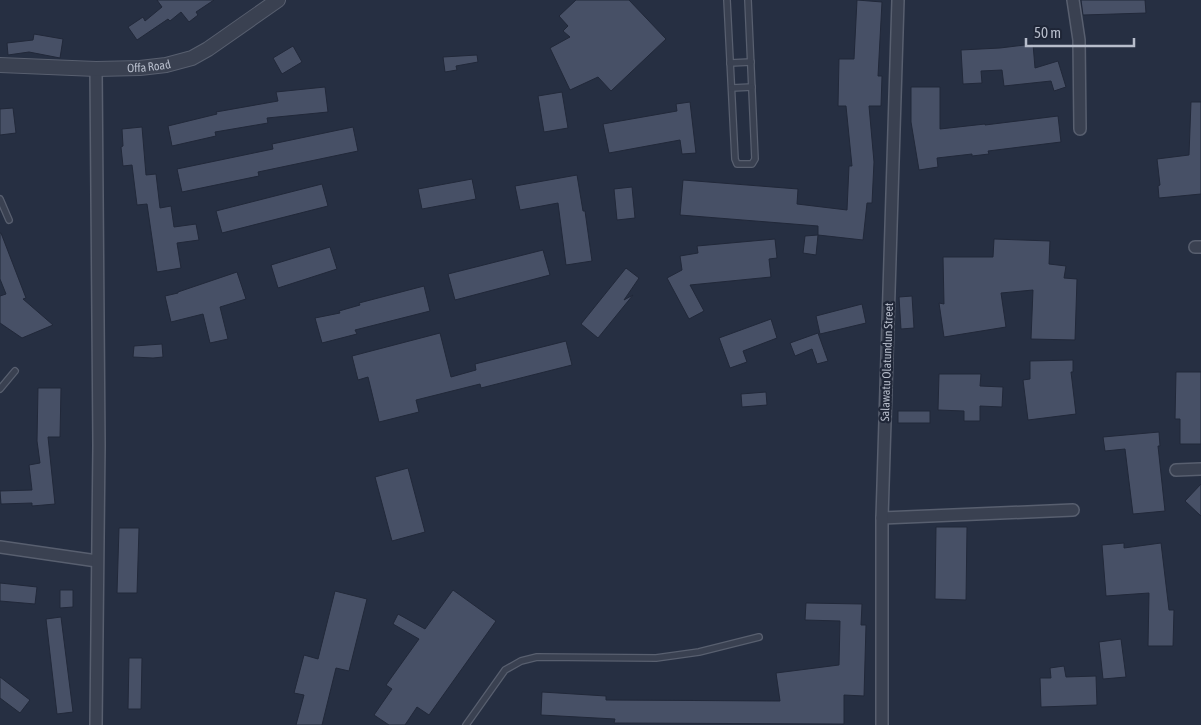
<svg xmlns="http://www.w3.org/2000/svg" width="1201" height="725" viewBox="0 0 1201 725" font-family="'Asap Condensed',sans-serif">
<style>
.building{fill:#475066;stroke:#212839}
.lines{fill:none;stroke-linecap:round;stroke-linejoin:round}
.service-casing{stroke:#585f6f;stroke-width:8}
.minor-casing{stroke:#585f6f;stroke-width:14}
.tertiary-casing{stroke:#585f6f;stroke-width:16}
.service{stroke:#3a4151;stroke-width:5.5}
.minor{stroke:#3a4151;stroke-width:11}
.tertiary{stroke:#3a4151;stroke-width:14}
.labels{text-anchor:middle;stroke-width:4.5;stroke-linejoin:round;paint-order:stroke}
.street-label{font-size:12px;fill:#b7bdcb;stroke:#1f2637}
</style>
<rect width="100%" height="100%" fill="#262f42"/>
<g class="building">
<polygon points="157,0 214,0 196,12 198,15 189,22 181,12 170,21 168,19 137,40 128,27 143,17 145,21 162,7"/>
<polygon points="576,0 629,0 666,39 611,91 598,77 570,90 550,48 570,37 563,31 568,26 559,16"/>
<polygon points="857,0 882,2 878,76 882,76 881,106 869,106 874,162 872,203 867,203 863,240 818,235 818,226 680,215 683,180 798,189 797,204 847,210 849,166 852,166 846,106 838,106 839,59 854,59"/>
<polygon points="1081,0 1145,0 1146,13 1083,15"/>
<polygon points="34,34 63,39 60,58 29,52 8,55 7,43 33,40"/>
<polygon points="1033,44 1035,68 1058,61 1066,87 1054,91 1051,81 1004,86 1002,70 981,71 982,83 963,84 961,50 1000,48"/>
<polygon points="293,46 302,62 282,74 273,58"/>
<polygon points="477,55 478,62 456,66 457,70 445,72 443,57"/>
<polygon points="325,87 328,112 267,118 268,123 215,132 216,136 172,146 168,126 217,114 216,112 278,101 276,92"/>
<polygon points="911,87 940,87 940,129 985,124 985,125 1058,116 1061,142 988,151 989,154 972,156 972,154 937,158 938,167 919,170 911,122"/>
<polygon points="562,92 568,128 544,132 538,96"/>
<polygon points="690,102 696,153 682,154 680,140 609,153 603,124 677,111 676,104"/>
<polygon points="1191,102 1201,102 1201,194 1159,198 1158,186 1160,185 1157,159 1189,155"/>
<polygon points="13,108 16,133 0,135 0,109"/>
<polygon points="142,127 146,175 156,174 160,208 171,206 174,227 196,224 199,240 177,243 181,268 157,272 147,204 137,205 132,165 123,166 121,147 123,146 122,129"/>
<polygon points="353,127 358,151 258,172 259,176 182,192 177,169 273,149 272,144"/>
<polygon points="577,175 583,211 585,211 592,261 566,265 558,203 520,210 515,186"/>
<polygon points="472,179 476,199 422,209 418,189"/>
<polygon points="322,184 328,206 222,233 216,211"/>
<polygon points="632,187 635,218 617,220 614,189"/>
<polygon points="0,233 1,233 26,298 23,299 53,325 22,338 0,323 0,296 6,294 0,279"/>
<polygon points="818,235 816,255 803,253 805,236"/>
<polygon points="775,239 777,258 769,259 771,277 690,285 704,311 689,319 667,278 682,270 680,256 698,253 697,246"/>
<polygon points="994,239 1050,241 1049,264 1066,266 1064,278 1077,279 1075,340 1031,339 1033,290 1001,293 1006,327 944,337 939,303 944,304 943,257 993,257"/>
<polygon points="330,247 337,269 278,288 271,265"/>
<polygon points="543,250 550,275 455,300 448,274"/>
<polygon points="626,268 639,278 624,300 633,295 598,338 581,324"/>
<polygon points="237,272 246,299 220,307 228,339 210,343 203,314 171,322 165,296 178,293 178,292"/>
<polygon points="424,286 430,311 355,330 357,334 322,343 315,318 340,313 339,311 360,305 359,303"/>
<polygon points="912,296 914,328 901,329 899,297"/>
<polygon points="862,304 866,323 820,334 816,316"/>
<polygon points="771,319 777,338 743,351 747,362 730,368 719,338"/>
<polygon points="440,333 451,377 476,370 475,364 566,341 572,365 481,388 480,384 416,400 419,412 379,422 368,377 358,380 352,356"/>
<polygon points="818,333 828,361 817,364 812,349 795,356 790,343"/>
<polygon points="162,344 163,357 153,358 133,357 134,346"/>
<polygon points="1073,360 1073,372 1071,372 1076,414 1028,420 1023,380 1030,379 1030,361"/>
<polygon points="1176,372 1201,372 1201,444 1180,444 1180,419 1175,419"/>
<polygon points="939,374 981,374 980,386 1003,387 1002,407 980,406 980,421 964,421 964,411 938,410"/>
<polygon points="38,388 61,388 60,437 48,437 55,504 32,506 32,503 1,504 0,491 32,490 29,465 40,463 37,441"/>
<polygon points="766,392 767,405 742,407 741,394"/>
<rect x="898" y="411" width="32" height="12"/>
<polygon points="1159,432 1160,446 1158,446 1165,511 1133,514 1125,449 1105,451 1103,437"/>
<polygon points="408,468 425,532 392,541 375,477"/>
<polygon points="1201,484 1201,516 1185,501"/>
<polygon points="936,527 967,527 966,600 935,599"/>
<polygon points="119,528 139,528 137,593 117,593"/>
<polygon points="1124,543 1124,548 1161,543 1169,610 1174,610 1173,646 1148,646 1149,593 1106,596 1102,545"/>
<polygon points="0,583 37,587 35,604 0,601"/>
<polygon points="60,590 73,590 73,607 60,608"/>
<polygon points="453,590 496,621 429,715 417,707 405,725 389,725 374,715 392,689 386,685 419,639 393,624 398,614 425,629"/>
<polygon points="335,591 367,599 349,671 336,668 322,725 296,725 304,695 294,693 304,655 318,659"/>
<polygon points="806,603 862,604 861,625 866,625 864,696 844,695 844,724 614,723 615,719 541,715 542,692 606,696 606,700 780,701 776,673 839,665 840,621 805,620"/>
<polygon points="61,617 73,712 57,714 46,619"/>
<polygon points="1121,639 1126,677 1103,679 1099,642"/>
<polygon points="129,658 142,658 141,709 128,709"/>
<polygon points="1064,666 1066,677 1096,676 1097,705 1041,707 1040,678 1051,678 1050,668"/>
<polygon points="0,677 30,700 20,713 0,698"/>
</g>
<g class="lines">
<g class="service-casing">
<g id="service">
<polyline points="727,0 735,159 737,164 752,164 755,159 748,0"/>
<polyline points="730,63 751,62"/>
<polyline points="732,88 752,87"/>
<polyline points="0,199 9,220"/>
<polyline points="0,389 15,371"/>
<polyline points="466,725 505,670 521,661 537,657 656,658 699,652 759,637"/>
</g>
</g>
<g class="minor-casing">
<g id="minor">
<polyline points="1073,0 1079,40 1080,129"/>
<polyline points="1195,247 1201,247"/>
<polyline points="1176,470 1201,469"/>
<polyline points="882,518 1073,510"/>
<polyline points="0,547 97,561"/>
<polyline points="96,725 99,445 96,69"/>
<polyline points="882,725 882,518 898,0"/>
</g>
</g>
<g class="tertiary-casing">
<g id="tertiary">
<path id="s1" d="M0,65l96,4 44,-1 26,-3 26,-7 16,-9 70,-49"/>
</g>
</g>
<use href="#service" class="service"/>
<use href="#minor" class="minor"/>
<use href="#tertiary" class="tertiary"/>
</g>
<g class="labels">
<g class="street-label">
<text dy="4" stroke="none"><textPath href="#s1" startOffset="149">Offa Road</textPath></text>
<text transform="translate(887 362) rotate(-88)" y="4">Salawatu Olatundun Street</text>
</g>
</g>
<path d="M1026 38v8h108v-8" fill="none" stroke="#b7bdcb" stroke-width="2.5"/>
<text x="1034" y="38" font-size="15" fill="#b7bdcb" stroke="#1f2637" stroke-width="4" paint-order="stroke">50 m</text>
</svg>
